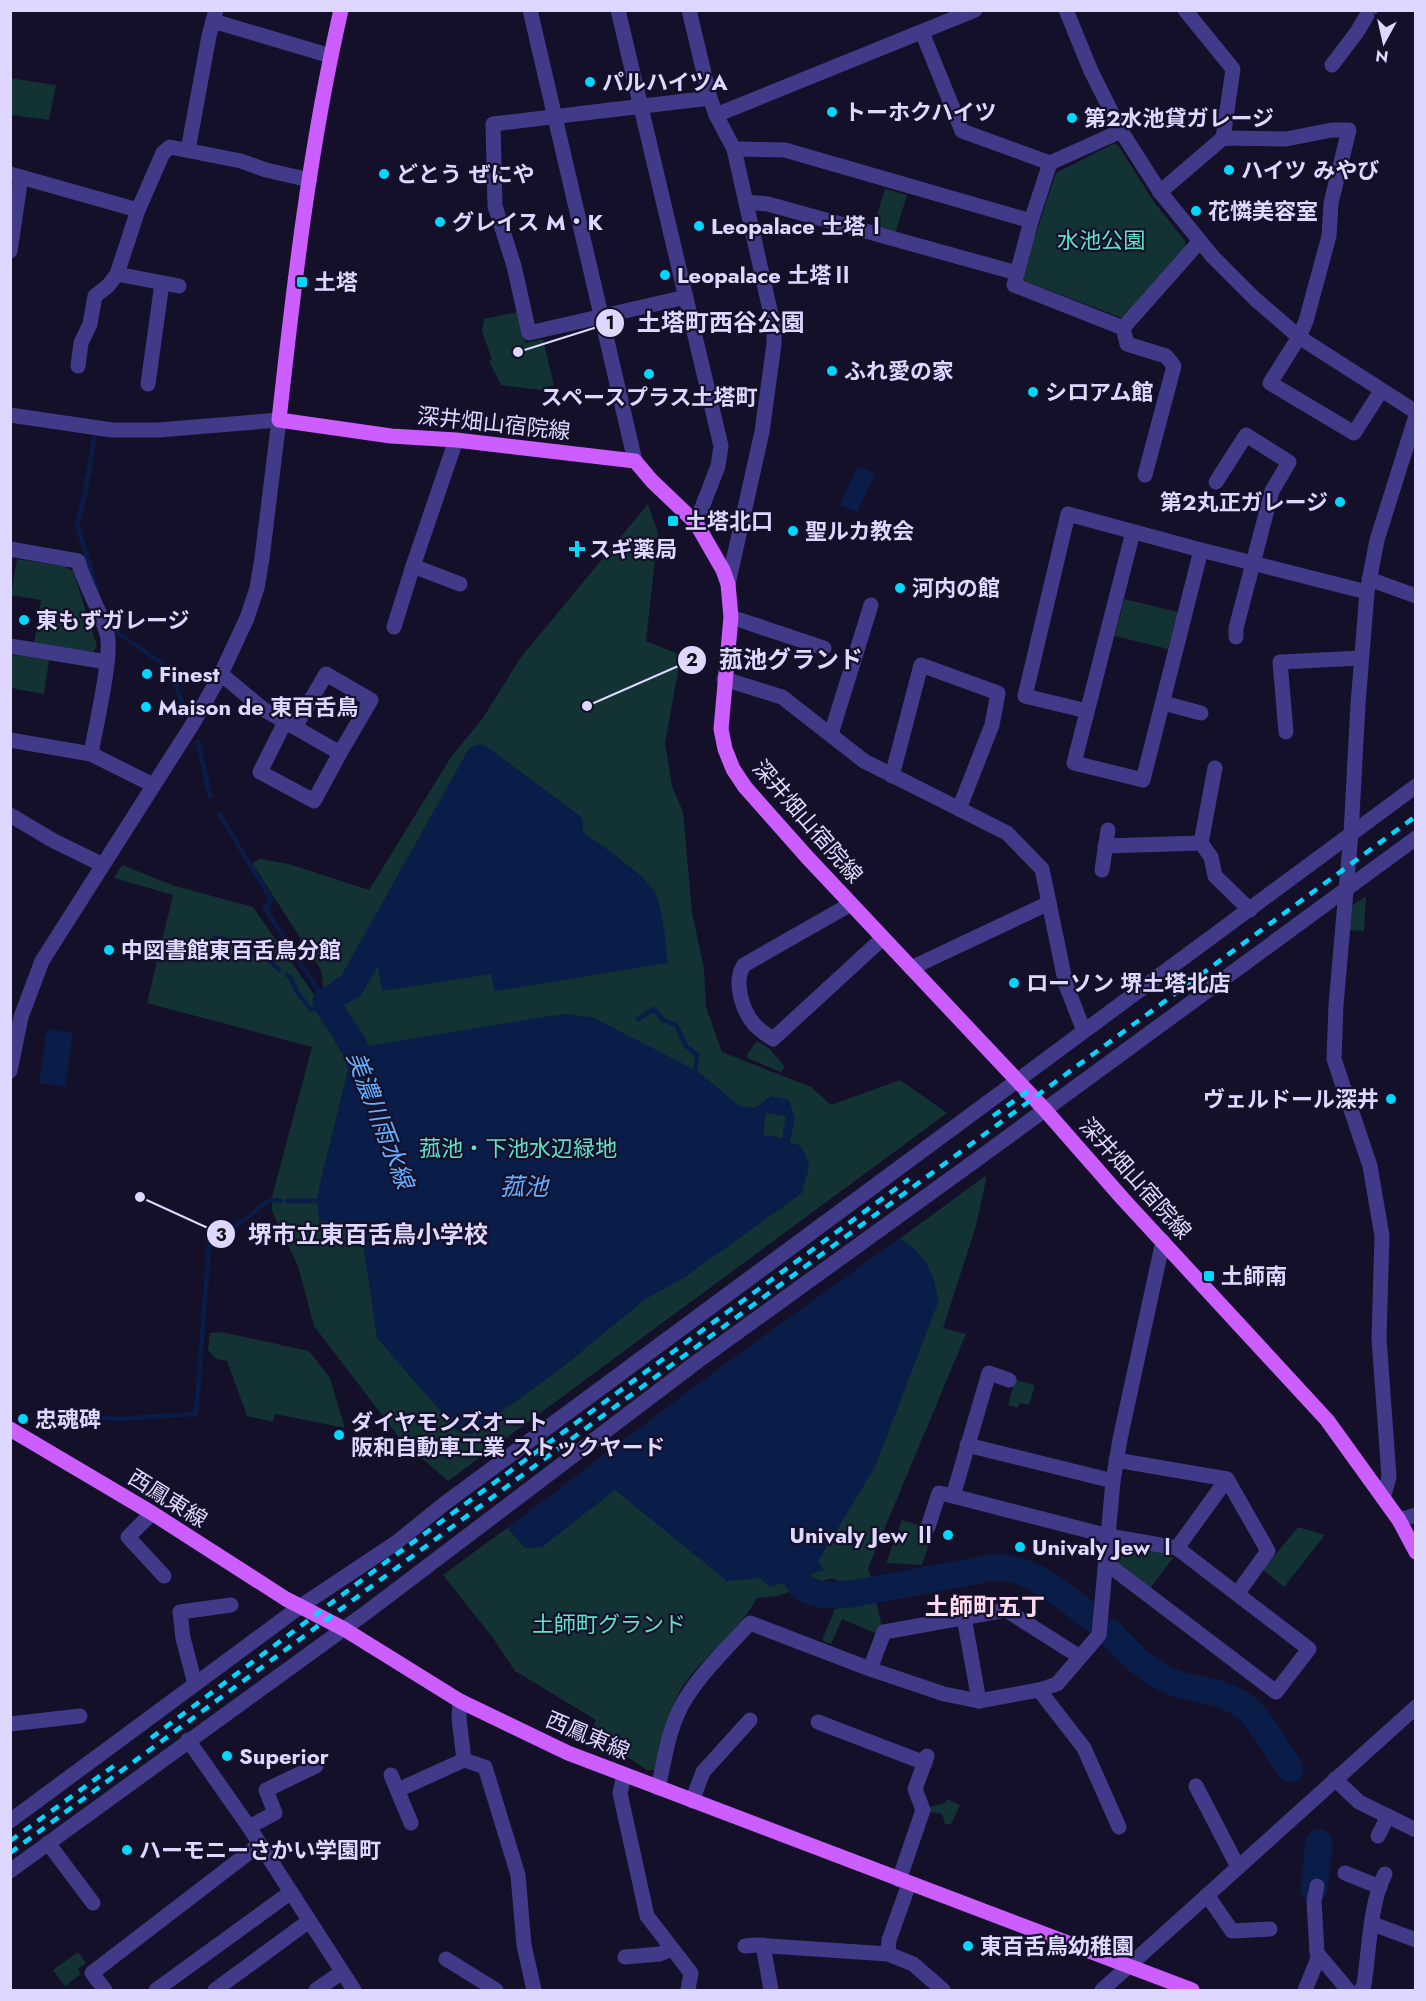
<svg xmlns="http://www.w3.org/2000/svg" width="1426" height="2001" viewBox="0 0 1426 2001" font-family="Jost,'Noto Sans JP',sans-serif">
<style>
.green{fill:#123233}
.water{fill:#0a1d48;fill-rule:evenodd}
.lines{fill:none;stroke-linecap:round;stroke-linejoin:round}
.stream{stroke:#0a1d48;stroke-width:4.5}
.river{stroke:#0a1d48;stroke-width:27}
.minor{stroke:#413a88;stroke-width:15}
.major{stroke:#cc5eff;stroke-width:15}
.rail{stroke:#03d7ff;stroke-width:4.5;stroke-dasharray:9 8;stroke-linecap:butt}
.poi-dot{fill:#03d7ff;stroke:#151029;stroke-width:2}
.labels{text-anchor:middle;stroke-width:4.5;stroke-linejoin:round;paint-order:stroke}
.poi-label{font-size:22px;font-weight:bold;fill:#ded7ff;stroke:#151029;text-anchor:start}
.park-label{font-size:22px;fill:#60e2c9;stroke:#151029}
.street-label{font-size:22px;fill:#ded7ff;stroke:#151029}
.water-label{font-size:24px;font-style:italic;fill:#65afff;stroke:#151029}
.neighbourhood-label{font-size:24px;font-weight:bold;fill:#ffd9ef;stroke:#151029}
.leader{fill:none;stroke:#ded7ff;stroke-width:2}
.callout-dot{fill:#ded7ff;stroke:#151029;stroke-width:2}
.mark-label{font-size:18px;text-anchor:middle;font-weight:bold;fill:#111}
.callout-label{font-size:24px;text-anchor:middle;font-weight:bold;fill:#ded7ff;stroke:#151029;stroke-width:4.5;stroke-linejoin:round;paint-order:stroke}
</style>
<rect width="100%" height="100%" fill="#151029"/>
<g class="green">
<polygon points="10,78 56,85 49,120 11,115"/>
<polygon points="1113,144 1118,145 1154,202 1185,241 1185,248 1122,318 1025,281 1022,275 1056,173"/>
<polygon points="885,189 907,195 895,234 873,228"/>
<polygon points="517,312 525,343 543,339 554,386 549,386 549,391 501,385 489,361 492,360 482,331 484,319"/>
<polygon points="648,504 658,533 646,641 681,655 665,743 672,786 683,812 692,912 704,969 706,1007 722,1052 811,1087 831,1105 900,1080 947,1113 448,1481 401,1440 314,1326 298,1266 272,1211 272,1197 312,1047 147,1003 173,895 114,878 122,865 175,886 253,907 327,1013 321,970 252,863 260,859 289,864 369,890 451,757 483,718 521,657"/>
<polygon points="17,559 64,566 73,571 97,646 93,652 34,643 41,600 11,595"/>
<polygon points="1124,599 1178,612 1168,649 1115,636"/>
<polygon points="10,654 49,660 44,694 11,688"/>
<polygon points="1366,896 1364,931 1348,930 1350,907"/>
<polygon points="757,1041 770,1049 785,1067 781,1072 747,1058 748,1053"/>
<path d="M985,1176l1,4 -10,46 -33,102 23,6 -98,234 2,7 4,5 -32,2 -10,-4 -55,18 -20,2c-18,33 -50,55 -72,85 -18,26 -22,57 -30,87h-8l-39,-26 -14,-19 2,-5 -81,-49 -22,-33 -50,-63z"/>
<polygon points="222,1332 309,1351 330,1378 345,1428 275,1414 273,1422 247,1416 227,1361 216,1359 208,1350 210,1333"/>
<polygon points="1015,1380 1035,1385 1029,1405 1020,1403 1018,1408 1008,1405"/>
<polygon points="902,1520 934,1529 922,1565 886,1563"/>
<polygon points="1298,1527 1325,1535 1284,1587 1263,1570"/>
<polygon points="1121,1546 1164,1552 1173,1558 1149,1590 1114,1564 1116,1550"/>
<polygon points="876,1601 882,1627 877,1634 842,1619 831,1644 822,1640 835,1609"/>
<polygon points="947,1799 960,1805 951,1824 945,1824 942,1814 930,1812 929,1807 945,1803"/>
<polygon points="78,1952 86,1963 78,1969 81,1974 65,1986 53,1970"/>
</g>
<g class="water">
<polygon points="858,466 875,474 857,512 840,505"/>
<path d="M481,767l93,68 5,-6c19,15 69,46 77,66 8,18 9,48 12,68l-173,28 -4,-17 -109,17 -6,-38z"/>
<path d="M563,1014l29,3 107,55 40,34 16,2 16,-12 18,4 6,18 -5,24 9,3c17,23 7,25 3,48l-117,84 -41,23 -81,67 -92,67h-8l-6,-4 -80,-92 -17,-115 -41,-2 -2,-23 3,-14 32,-131 3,-5zM766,1113l20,3 -4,22 -19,-3z"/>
<polygon points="47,1029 73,1033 65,1087 39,1083"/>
<path d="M898,1239c12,1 28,22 33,33 4,8 5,19 8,28l-64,167 -57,94 6,9 -54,17 -10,-9 -33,3 -112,-91 -73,57 -17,1 -18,-20 200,-151z"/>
</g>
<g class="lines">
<g class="stream">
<polyline points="95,433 85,494 77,524 97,590"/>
<polyline points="109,627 169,668 186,713"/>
<polyline points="198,742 210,796"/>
<polyline points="219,814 271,899 266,909"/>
<polyline points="264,907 326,1002 311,1010 298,993 290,977 287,975"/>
<path d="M214,938c19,-3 31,19 50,17l15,15"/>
<polyline points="638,1019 654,1009 663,1020 676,1025 686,1046 697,1055 695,1071"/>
<polyline points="288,1201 317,1201"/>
<polyline points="53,1413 115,1419 196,1414 209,1245 266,1203 271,1200 281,1201"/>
</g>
<g class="river">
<polyline points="342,991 351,986 479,758 570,825 567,830"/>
<polyline points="334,997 326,1002 355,1048 368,1083"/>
<path d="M777,1547l26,41 12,5 9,2 28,-1 139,-26c36,-6 75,30 102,51"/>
<path d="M1110,1633c19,20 38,40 65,50 24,8 48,8 69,23 16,12 34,45 46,63"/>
<polyline points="1314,1889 1319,1843"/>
</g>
<g class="minor">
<polyline points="530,10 635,461"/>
<polyline points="618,10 721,446 718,466 696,523"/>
<polyline points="689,10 710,98 716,115 734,149 774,328 774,344 762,432 728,584"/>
<polyline points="1066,10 1091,71 1121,131 1160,192 1213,257 1255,299 1299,337 1416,412"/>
<polyline points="1185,10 1233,69 1223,138"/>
<polyline points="213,21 331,56"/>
<polyline points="922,32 962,131 1050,163"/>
<polyline points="1332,65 1357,32 1370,10"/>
<polyline points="716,115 975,10"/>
<polyline points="1121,131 1050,163 1031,221 1014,285 1123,328 1200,241"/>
<polyline points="734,149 785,150 1031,221"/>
<polyline points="188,150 209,36 216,10"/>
<polyline points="10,174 138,210"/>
<polyline points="1160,192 1223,138 1286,139 1332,130 1349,130 1331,203 1329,236 1306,321 1299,337 1270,383 1354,433 1381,391"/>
<polyline points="746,202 768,204 1017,273"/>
<polyline points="10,251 21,177"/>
<polyline points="179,286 117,274 138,210 163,153 170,147 241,161 266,170 310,180"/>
<polyline points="686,297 529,333 514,266 495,206 493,124 710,98"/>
<polyline points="1123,328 1127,344 1166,356 1174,366 1145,475"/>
<polyline points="78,366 81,343 90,324 95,296 108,286 117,274"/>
<polyline points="148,384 162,283"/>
<polyline points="10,415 112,430 158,430 279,420 262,558 257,588 247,618 221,674 192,725 42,961 21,1017 10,1071"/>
<polyline points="1216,482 1246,435 1289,462 1272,491 1236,628 1236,637"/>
<polyline points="1133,532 1074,763 1143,780 1201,550"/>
<path d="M10,549l68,12c7,25 22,48 29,73 6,20 -12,95 -16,120"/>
<polyline points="413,566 460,584"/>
<polyline points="1369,579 1416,596"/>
<polyline points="731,617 824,648"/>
<polyline points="394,627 413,566 456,440"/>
<polyline points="10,646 107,662"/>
<polyline points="221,674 263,709 340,753 371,700 326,674 295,727"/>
<polyline points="724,679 782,697 864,761 1007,833 1042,869 1066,985 1084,1031"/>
<polyline points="1163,703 1201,713"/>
<polyline points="1087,711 1025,696 1068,514 1201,550 1367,592"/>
<polyline points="285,722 260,772 314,801 340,753"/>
<polyline points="1286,732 1280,662 1361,658"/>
<polyline points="831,734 871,605"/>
<polyline points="10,740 91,754 153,785"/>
<polyline points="1215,768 1201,843 1211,857 1215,876 1250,910"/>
<polyline points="892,776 921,665 998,693 992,725 959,809"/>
<polyline points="10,815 54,841 103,865"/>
<polyline points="1105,846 1201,843"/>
<polyline points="1102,870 1108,830"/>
<path d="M851,904l-107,61c-11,16 -2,45 10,59 5,6 12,10 19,15l110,-101"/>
<polyline points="911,968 1049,903"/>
<polyline points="1009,1380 989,1373 953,1496 1109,1536 1177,1548 1309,1649 1276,1692 1106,1563"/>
<polyline points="967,1445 1113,1481"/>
<polyline points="1116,1460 1227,1479 1268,1551 1237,1594"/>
<polyline points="1383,1498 1389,1477 1379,1338 1382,1236 1370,1166 1334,1059 1336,1005 1351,834 1358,704 1367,592 1377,540 1416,416"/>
<polyline points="152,1513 128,1537 164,1576"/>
<polyline points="1399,1520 1416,1515"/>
<polyline points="928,1527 939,1493 953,1496"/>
<polyline points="1177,1548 1227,1479"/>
<polyline points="964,1617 979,1701"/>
<polyline points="870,1669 884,1632 1006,1610 1080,1657"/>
<polyline points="195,1684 183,1638 180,1612 231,1605"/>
<polyline points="1039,1690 1084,1748 1119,1827"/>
<polyline points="460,1701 459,1718 464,1760 485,1767 518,1875 524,1945 534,1990"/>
<polyline points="818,1722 925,1763"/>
<polyline points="10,1724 80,1716"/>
<polyline points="188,1740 249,1827 354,1990"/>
<polyline points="391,1775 411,1823"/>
<polyline points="624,1775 620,1793 647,1916 691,1973 688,1990"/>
<polyline points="1335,1779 1359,1802 1416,1830"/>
<polyline points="1196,1786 1238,1867"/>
<path d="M658,1788c7,-30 11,-64 28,-90 17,-27 42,-51 64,-75l120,46 74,25 35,7 60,-11 18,-6 42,-49 14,-154 7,-42 43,-198"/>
<polyline points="398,1790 464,1760"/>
<polyline points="692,1801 703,1772 750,1720"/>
<polyline points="10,1821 301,1606 397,1542 444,1504 1416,786"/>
<polyline points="249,1827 275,1813 266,1790 316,1766"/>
<polyline points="1378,1836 1388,1816"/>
<polyline points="48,1843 93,1903"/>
<polyline points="10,1871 367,1612 698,1361 979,1158 1416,838"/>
<polyline points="1345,1873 1380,1887"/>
<polyline points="899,1880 923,1810 915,1789 927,1756"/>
<polyline points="1317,1886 1314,1901 1317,1953 1348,1990"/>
<polyline points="1207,1895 1232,1931 1270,1929"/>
<polyline points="1373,1924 1416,1940"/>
<polyline points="763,1945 771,1990"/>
<polyline points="745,1946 756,1945 888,1954 913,1964 943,1990"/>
<polyline points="888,1954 889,1940 909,1884"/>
<polyline points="625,1957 660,1954 671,1949"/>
<polyline points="446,1959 496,1990"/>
<polyline points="105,1990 92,1973 260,1844"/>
<polyline points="156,1990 291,1892"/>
<polyline points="215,1990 309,1921"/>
<polyline points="316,1990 342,1972"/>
<polyline points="1102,1990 1416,1707"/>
<polyline points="1305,1990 1319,1956"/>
<path d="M1361,1990l3,-5c5,-33 6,-83 21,-111"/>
</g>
<g class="major">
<path d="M341,10c-31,135 -47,273 -62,410l112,16 65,4 179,21 17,20 44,42 27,47 5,14 3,33 -10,112 4,20 8,20 12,18 62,70 238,253 78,89 204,221 72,100 17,32"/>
<polyline points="10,1429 152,1513 286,1599 344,1629 460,1701 568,1753 1192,1990"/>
</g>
<g class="rail">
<polyline points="993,1116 1032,1088"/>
<polyline points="151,1738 386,1562 909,1179"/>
<polyline points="10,1841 115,1765"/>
<polyline points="10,1853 1416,816"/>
</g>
</g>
<g class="poi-dot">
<circle cx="590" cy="82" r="6"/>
<circle cx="832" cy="112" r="6"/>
<circle cx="1072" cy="118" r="6"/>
<circle cx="1229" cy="170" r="6"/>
<circle cx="384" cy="174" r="6"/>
<circle cx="1196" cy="211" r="6"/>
<circle cx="440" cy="222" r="6"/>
<circle cx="699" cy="226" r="6"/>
<circle cx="665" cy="275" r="6"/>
<rect x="296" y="276" width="12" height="12" rx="3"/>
<circle cx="832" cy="371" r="6"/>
<circle cx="649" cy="374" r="6"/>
<circle cx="1033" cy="392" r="6"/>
<circle cx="1340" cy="502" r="6"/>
<rect x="667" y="515" width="12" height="12" rx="3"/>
<circle cx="793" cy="531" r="6"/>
<path d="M574 540h6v6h6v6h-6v6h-6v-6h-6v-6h6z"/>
<circle cx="900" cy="588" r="6"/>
<circle cx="24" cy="620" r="6"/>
<circle cx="147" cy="674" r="6"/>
<circle cx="146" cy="707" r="6"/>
<circle cx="109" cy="950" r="6"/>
<circle cx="1014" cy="983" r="6"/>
<circle cx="1391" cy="1099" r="6"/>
<rect x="1203" y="1270" width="12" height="12" rx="3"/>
<circle cx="23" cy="1419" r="6"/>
<circle cx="339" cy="1435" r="6"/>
<circle cx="948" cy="1535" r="6"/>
<circle cx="1020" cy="1547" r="6"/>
<circle cx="227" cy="1756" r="6"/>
<circle cx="127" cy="1850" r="6"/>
<circle cx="968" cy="1946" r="6"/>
</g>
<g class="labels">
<g class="poi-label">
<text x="602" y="90">パルハイツA</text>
<text x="844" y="120">トーホクハイツ</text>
<text x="1084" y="126">第2水池貸ガレージ</text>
<text x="1241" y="178">ハイツ みやび</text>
<text x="396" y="182">どとう ぜにや</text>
<text x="1208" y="219">花憐美容室</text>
<text x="452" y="230">グレイス M・K</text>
<text x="711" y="234">Leopalace 土塔Ⅰ</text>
<text x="677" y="283">Leopalace 土塔Ⅱ</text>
<text x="314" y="290">土塔</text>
<text x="844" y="379">ふれ愛の家</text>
<text x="1045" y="400">シロアム館</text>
<text x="649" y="405" text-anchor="middle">スペースプラス土塔町</text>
<text x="1328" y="510" text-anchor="end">第2丸正ガレージ</text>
<text x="685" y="529">土塔北口</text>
<text x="805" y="539">聖ルカ教会</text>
<text x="589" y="557">スギ薬局</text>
<text x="912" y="596">河内の館</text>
<text x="36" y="628">東もずガレージ</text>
<text x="159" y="682">Finest</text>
<text x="158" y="715">Maison de 東百舌鳥</text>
<text x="121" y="958">中図書館東百舌鳥分館</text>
<text x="1026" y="991">ローソン 堺土塔北店</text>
<text x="1379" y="1107" text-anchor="end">ヴェルドール深井</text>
<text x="1221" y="1284">土師南</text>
<text x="35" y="1427">忠魂碑</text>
<text x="351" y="1430">ダイヤモンズオート<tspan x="351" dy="25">阪和自動車工業 ストックヤード</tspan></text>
<text x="936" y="1543" text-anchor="end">Univaly Jew Ⅱ</text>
<text x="1032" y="1555">Univaly Jew Ⅰ</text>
<text x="239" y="1764">Superior</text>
<text x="139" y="1858">ハーモニーさかい学園町</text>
<text x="980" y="1954">東百舌鳥幼稚園</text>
</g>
<g class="park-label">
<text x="1101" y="248">水池公園</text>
<text x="518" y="1156">菰池・下池水辺緑地</text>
<text x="609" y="1632">土師町グランド</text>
</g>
<g class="street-label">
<text transform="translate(494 423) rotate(6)" y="8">深井畑山宿院線</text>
<text transform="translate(808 821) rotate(49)" y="8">深井畑山宿院線</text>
<text transform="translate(1136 1178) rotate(48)" y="8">深井畑山宿院線</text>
<text transform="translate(168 1498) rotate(32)" y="8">西鳳東線</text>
<text transform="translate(588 1735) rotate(23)" y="8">西鳳東線</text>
</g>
<g class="water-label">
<text transform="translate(380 1120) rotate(69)" y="8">美濃川雨水線</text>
<text x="524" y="1195">菰池</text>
</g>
<g class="neighbourhood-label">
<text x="985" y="1615">土師町五丁</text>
</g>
</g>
<path class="leader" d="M518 352L610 323M587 706L692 660M140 1197L221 1234"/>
<g class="callout-dot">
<circle cx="518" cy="352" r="6"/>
<circle cx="587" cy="706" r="6"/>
<circle cx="140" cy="1197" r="6"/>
<circle cx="610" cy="323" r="15"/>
<circle cx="692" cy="660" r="15"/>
<circle cx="221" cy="1234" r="15"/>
</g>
<g class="mark-label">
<text x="610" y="329">1</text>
<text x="692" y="666">2</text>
<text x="221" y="1241">3</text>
</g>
<g class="callout-label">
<text x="721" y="331">土塔町西谷公園</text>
<text x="791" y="668">菰池グランド</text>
<text x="368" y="1243">堺市立東百舌鳥小学校</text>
</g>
<rect width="1426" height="2001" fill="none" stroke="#ded7ff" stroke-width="24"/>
<g transform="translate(1384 42) rotate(188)" stroke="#151029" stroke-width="4.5" paint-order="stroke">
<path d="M0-4.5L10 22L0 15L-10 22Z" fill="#ded7ff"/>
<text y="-9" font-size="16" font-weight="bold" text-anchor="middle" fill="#ded7ff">N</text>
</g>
</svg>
